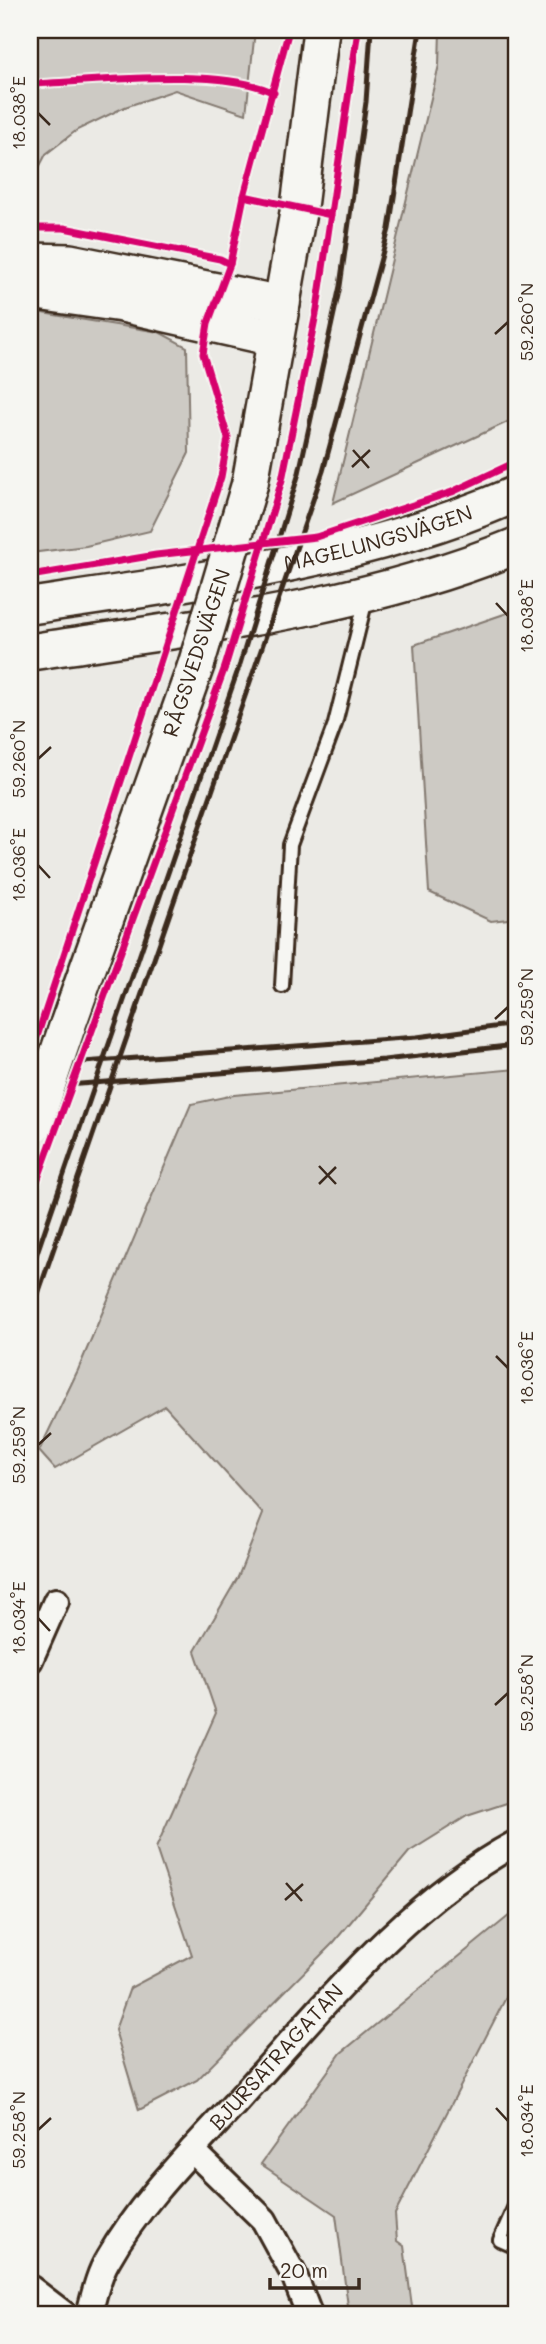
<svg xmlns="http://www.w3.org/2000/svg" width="546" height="2344" viewBox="0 0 546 2344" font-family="Mali,sans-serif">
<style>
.green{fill:#cdcac4;stroke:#847a71;stroke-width:2}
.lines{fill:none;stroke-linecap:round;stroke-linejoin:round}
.lane-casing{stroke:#3b2a1e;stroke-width:18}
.street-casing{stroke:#3b2a1e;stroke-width:30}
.secondary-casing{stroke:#3b2a1e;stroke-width:40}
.lane{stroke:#f6f6f2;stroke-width:12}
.street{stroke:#f6f6f2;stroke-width:24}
.secondary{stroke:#f6f6f2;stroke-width:35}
.rail{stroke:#3b2a1e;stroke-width:5}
.secondary-bridge-casing{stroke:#3b2a1e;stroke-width:40;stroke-linecap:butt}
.secondary-bridge{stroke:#f6f6f2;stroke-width:35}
.cycleway-casing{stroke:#f6f6f2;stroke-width:11}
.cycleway{stroke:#d6006c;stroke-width:7}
.ticks{fill:none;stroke:#3b2a1e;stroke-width:2.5}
.labels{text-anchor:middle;stroke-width:5;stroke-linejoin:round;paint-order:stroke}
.street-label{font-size:21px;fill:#3b2a1e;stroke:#f6f6f2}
.neatline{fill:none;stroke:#3b2a1e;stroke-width:2.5}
.ticks-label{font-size:18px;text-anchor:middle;fill:#3b2a1e}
</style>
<rect width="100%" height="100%" fill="#ebeae5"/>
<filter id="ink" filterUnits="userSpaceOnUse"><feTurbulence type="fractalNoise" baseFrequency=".0143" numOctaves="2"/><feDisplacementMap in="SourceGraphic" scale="14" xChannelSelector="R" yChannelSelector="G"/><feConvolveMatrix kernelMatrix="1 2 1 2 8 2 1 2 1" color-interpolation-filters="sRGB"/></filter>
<g filter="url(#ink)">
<g class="green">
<polygon points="30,30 255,30 246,114 175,90 125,107 77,130 46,154 30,185"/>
<polygon points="440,30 516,30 516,418 333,503 439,65"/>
<polygon points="30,311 159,332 187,347 189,453 150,531 86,546 30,553"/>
<polygon points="516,610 516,918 491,921 429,892 414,645"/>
<polygon points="516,1069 516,1800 467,1816 409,1852 334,1942 197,2080 139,2110 115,2030 130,1988 192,1955 156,1848 216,1713 195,1651 238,1577 263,1514 165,1406 55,1469 39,1451 78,1370 191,1104 234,1095"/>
<polygon points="516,1910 516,1978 395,2214 397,2241 404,2246 413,2314 349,2314 336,2215 261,2164 341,2053"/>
</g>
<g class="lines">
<g class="lane-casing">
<g id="lane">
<polyline points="282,986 290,845 335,724 366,599"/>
<polyline points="516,2204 500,2240 516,2247"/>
</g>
</g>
<g class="street-casing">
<g id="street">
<polyline points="30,1660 56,1601"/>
<polyline points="192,2150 264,2220 294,2275 309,2314"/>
<polyline points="30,2288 64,2314"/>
<path id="s1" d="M89,2314c5,-18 9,-39 19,-55 34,-60 86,-110 132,-161 83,-91 166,-196 276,-255"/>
</g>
</g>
<g class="secondary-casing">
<g id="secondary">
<polyline points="30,261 70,262 282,304"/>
<polyline points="30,291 122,304 274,338"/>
<polyline points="250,483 299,207 321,30"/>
<path id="s2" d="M30,606c163,-24 334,-46 486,-112"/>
<path d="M30,652c164,-25 332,-43 486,-106"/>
<polyline points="67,1027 196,665"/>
</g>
</g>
<use href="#lane" class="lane"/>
<use href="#street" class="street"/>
<use href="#secondary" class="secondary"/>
<g class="rail">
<polyline points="30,1066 417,1037 516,1024"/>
<polyline points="30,1088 384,1060 516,1045"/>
<polyline points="30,1273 240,664 299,473 340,286 366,102 371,30"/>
<polyline points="30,1317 323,471 389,229 420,30"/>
</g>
<g class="secondary-bridge-casing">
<g id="secondary-bridge">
<polyline points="196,665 250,483"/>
<polyline points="34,1124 67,1027"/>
</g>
</g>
<use href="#secondary-bridge" class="secondary-bridge"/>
<g class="cycleway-casing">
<g id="cycleway">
<path d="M30,84c63,-2 190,-18 244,9"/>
<polyline points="244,196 331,215"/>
<polyline points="30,228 64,228 220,259 230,264"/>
<polyline points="30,576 156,555 316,537 452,492 516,462"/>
<polyline points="30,1058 221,477 228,438 203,354 208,323 230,264 244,196 289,30"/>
<polyline points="30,1200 225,667 282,480 317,309 358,30"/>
</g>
</g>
<use href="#cycleway" class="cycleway"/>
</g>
</g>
<path class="ticks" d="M38,113l12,12M495,334l13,-12M353,450l16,18M352,467l18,-17M496,603l12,13M38,759l13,-12M38,865l12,13M495,1019l13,-12M319,1166l17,18M319,1184l17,-17M496,1356l12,12M38,1445l13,-12M38,1618l12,13M495,1705l13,-12M286,1883l16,18M285,1900l18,-16M496,2108l12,13M38,2130l13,-12"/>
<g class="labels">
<g class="street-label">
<text dy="7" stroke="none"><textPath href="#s2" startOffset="355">MAGELUNGSVÄGEN</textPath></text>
<text transform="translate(197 653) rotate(-72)" y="7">RÅGSVEDSVÄGEN</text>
<text dy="7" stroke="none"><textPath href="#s1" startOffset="322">BJURSÄTRAGATAN</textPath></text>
</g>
</g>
<rect width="546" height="2344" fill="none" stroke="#f6f6f2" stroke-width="77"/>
<path d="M270 2278v10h89v-10" fill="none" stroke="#3b2a1e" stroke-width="3.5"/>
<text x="280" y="2278" font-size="21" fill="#3b2a1e" stroke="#f6f6f2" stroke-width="5" paint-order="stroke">20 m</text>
<rect x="38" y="38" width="470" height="2268" class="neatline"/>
<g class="ticks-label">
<text transform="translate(19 113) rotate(-90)" y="6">18.038°E</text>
<text transform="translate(527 322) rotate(-90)" y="6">59.260°N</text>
<text transform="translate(527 616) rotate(-90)" y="6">18.038°E</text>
<text transform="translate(19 759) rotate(-90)" y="6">59.260°N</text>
<text transform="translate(19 865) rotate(-90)" y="6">18.036°E</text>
<text transform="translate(527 1007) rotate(-90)" y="6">59.259°N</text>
<text transform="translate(527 1368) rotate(-90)" y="6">18.036°E</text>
<text transform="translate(19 1445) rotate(-90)" y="6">59.259°N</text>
<text transform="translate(19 1618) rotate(-90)" y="6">18.034°E</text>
<text transform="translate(527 1693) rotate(-90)" y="6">59.258°N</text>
<text transform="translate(527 2121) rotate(-90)" y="6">18.034°E</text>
<text transform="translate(19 2130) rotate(-90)" y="6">59.258°N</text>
</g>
</svg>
